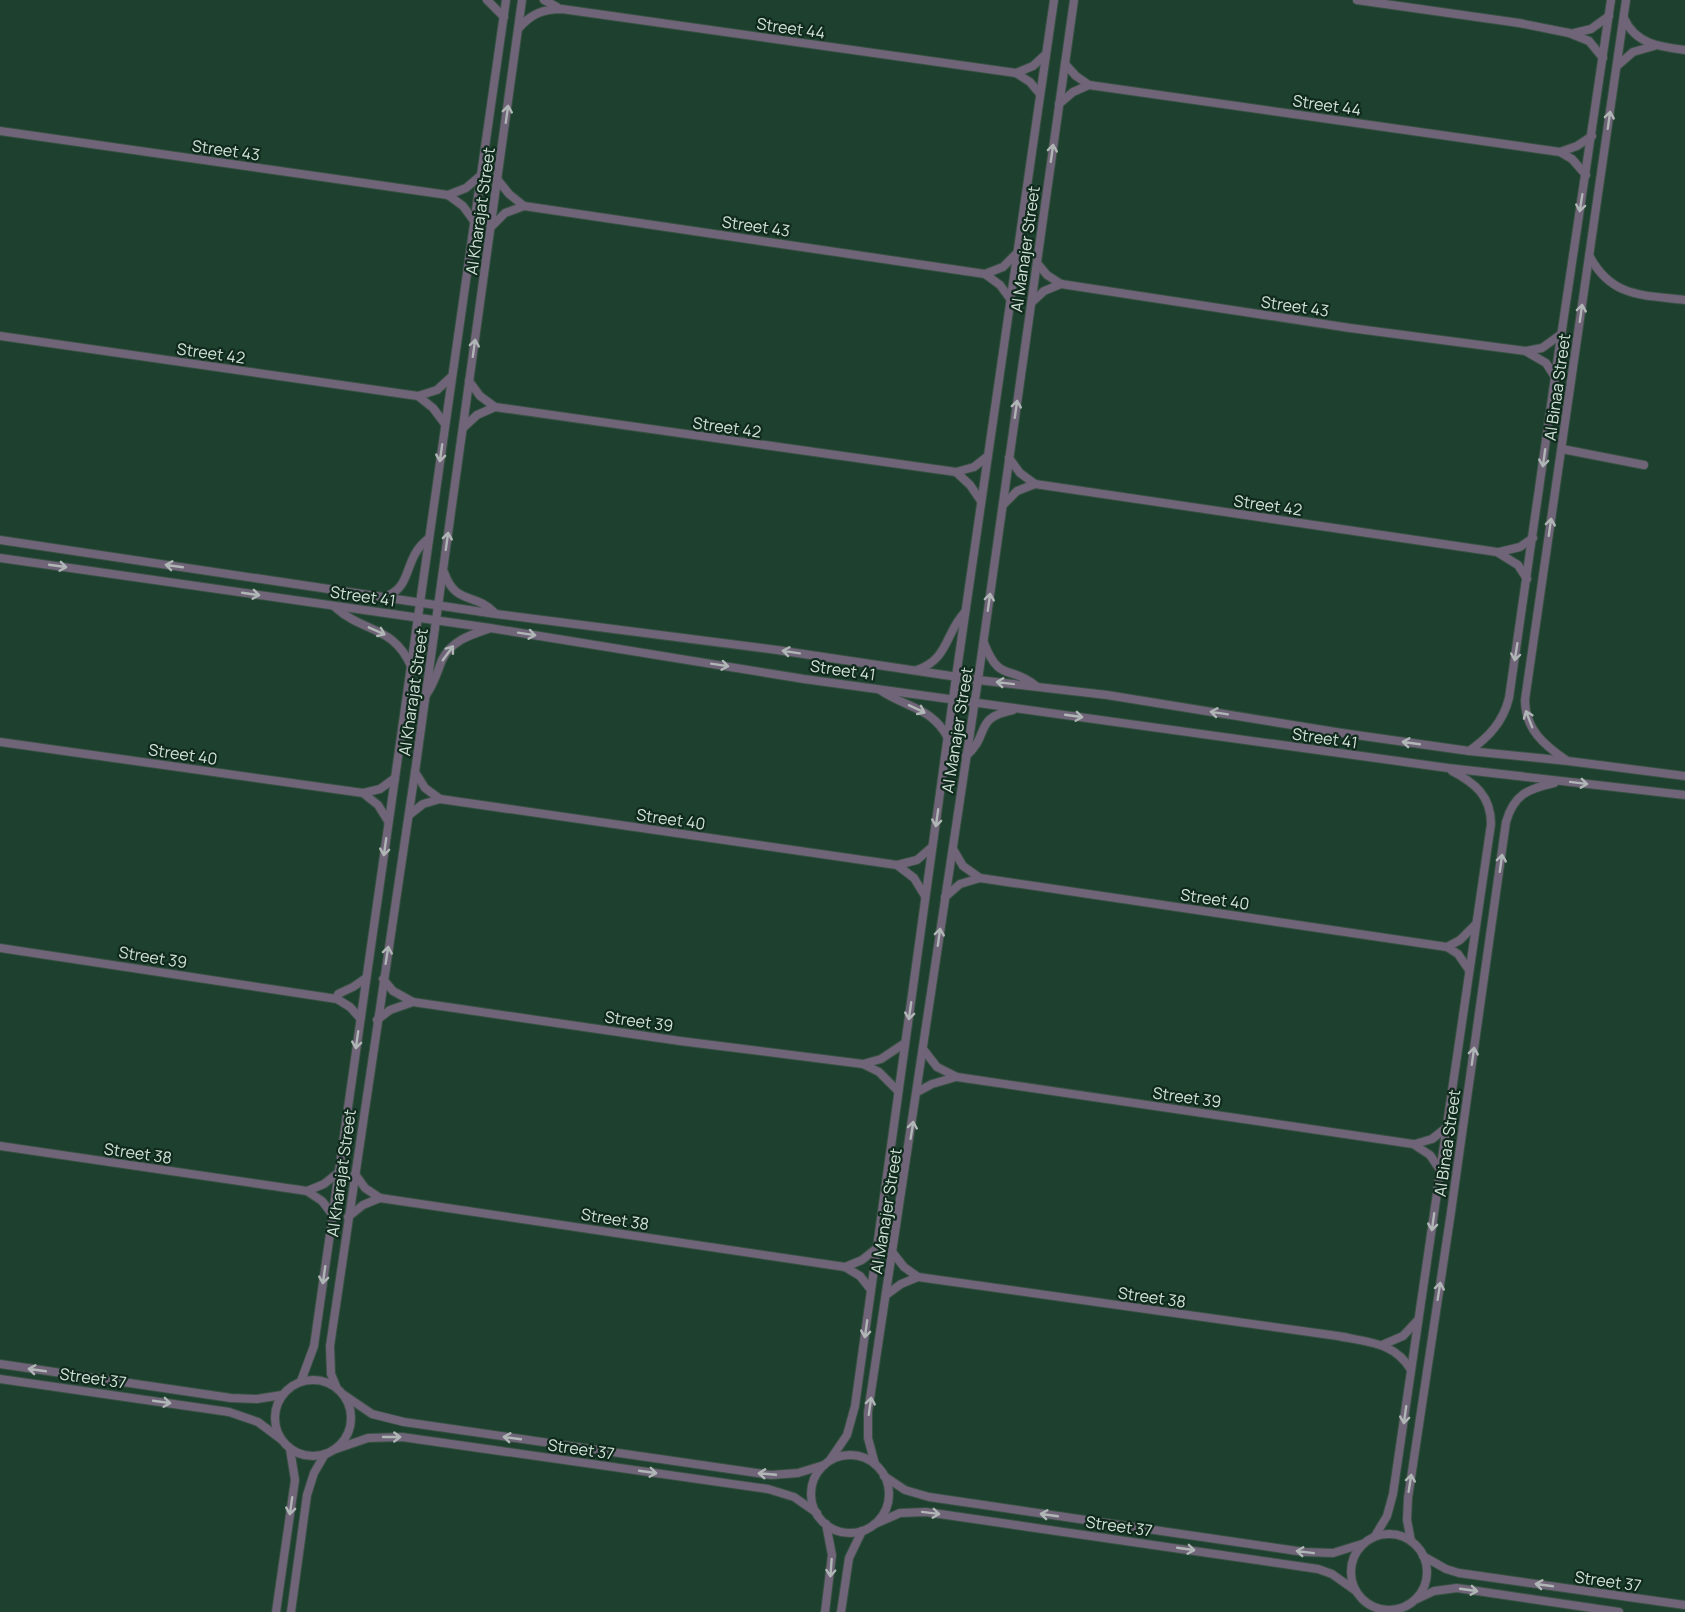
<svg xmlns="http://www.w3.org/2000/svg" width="1685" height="1612" viewBox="0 0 1685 1612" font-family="Manrope,sans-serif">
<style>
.built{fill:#1e402e}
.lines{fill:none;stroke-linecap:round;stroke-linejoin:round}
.street-casing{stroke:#375143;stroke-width:10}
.street{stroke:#706478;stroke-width:8}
.oneway{stroke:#b0b6b6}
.labels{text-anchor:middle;stroke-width:4.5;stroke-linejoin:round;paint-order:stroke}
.street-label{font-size:16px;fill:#d2e2d8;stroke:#102b1d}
</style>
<rect width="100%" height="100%" fill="#1a3527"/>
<rect class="built" x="0" y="0" width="1685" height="1612"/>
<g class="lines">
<g class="street-casing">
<g id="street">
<polyline points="487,0 504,17"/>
<polyline points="544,0 557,7"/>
<polyline points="1357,0 1519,23 1569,33 1589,41 1603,58"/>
<path d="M1624,18c11,26 36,29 61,32"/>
<path d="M519,28c12,-14 24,-19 43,-19l454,64 14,9 10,12"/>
<polyline points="1574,33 1591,29 1609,16"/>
<polyline points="1065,64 1076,76 1089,85 1560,152 1572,159 1586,175"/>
<polyline points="1617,66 1633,52 1654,46"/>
<polyline points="1016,73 1033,66 1045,55"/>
<polyline points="1059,104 1073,92 1089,85"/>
<polyline points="0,131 448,195 463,206 474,221"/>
<polyline points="1560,152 1577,146 1592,136"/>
<polyline points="497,179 509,194 524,206 985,274 1000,285 1011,300"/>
<polyline points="448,195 466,188 480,176"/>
<polyline points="491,227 505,213 524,206"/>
<path d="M1590,257c22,41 54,38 95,43"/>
<polyline points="1037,263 1047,275 1061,284 1350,328 1526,351 1542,348 1560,335"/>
<polyline points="985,274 1003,267 1017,253"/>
<polyline points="1032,302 1044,291 1061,284"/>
<polyline points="0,336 418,396 437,390 450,378"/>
<polyline points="1527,352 1546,363 1555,377"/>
<polyline points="469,381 480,396 495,407 956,472 974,467 988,456"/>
<polyline points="418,396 433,408 445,424"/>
<polyline points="464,427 477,415 495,407"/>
<polyline points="1562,449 1644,465"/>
<polyline points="1009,458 1020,473 1035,484 1497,552 1518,565 1527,579"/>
<polyline points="956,472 970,485 981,501"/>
<polyline points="1004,504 1017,491 1035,484"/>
<polyline points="0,540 496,614 777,650 978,680 1107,695 1342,733 1469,751 1568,761 1685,776"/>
<polyline points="1499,552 1520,547 1533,538"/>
<polyline points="0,558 490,628 804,679 1448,768 1685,795"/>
<path d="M444,572c12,34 29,19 51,41"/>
<path d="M387,596c26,-10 16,-38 41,-57"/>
<path d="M335,607c28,26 58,18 76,59"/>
<path d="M984,643c16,41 26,21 52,43"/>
<path d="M917,670c32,-11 28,-37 48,-58"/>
<path d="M880,690c26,18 52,17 68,48"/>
<path d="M426,695c8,-11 11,-22 16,-35 9,-19 28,-25 46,-31"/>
<polyline points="0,742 363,793 380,789 395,778"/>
<path d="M1469,751c20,-14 34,-29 40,-53l46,-321 56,-377"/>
<path d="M966,756c25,-22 7,-38 47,-46"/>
<path d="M1566,760c-22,-15 -41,-31 -41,-60l101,-700"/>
<polyline points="415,772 425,788 440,799"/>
<polyline points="363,793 378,805 388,821"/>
<polyline points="409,815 423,804 440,799 897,865 917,860 932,847"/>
<polyline points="953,849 963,866 980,878"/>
<polyline points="897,865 914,878 925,896"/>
<polyline points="945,897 960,884 980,878 1447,947 1458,954 1469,970"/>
<polyline points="1447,947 1460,940 1476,924"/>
<polyline points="0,948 337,999 350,1007 360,1018"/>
<polyline points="383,979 393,991 413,1002 680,1041 863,1064 879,1072 898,1091"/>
<polyline points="337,999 338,994 353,987 366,978"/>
<polyline points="377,1020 390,1010 413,1002"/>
<polyline points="923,1049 937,1067 957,1077 1413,1144 1430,1155 1440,1170"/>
<polyline points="863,1064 881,1059 905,1043"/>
<polyline points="917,1092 932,1084 956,1077"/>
<polyline points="1415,1144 1432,1139 1446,1128"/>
<polyline points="0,1146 307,1191 322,1201 332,1214"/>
<polyline points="355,1174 365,1188 380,1198 845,1267 860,1276 871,1290"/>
<polyline points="307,1191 324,1184 339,1172"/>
<polyline points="348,1217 363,1205 380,1198"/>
<path d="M893,1253l11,14 14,10 420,59c29,6 57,6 73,34"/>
<polyline points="845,1267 862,1260 877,1248"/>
<polyline points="886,1295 901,1284 918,1277"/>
<polyline points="1382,1345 1403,1336 1417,1321"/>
<polyline points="0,1364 231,1398 257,1399 282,1395"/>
<polyline points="0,1379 229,1412 258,1422 282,1440"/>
<circle cx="313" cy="1418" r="38"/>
<polyline points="301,1381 314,1346 506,0"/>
<polyline points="336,1386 331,1374 330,1346 415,772 522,0"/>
<polyline points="344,1395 372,1414 404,1422 771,1475 798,1473 824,1465"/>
<polyline points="336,1449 368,1438 402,1437 768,1489 794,1497 817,1513"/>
<circle cx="850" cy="1494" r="39"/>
<polyline points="830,1460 847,1435 855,1406 956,677 1054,0"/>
<polyline points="875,1464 868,1438 868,1412 978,680 1074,0"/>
<polyline points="884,1476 905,1490 929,1497 1304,1552 1333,1553 1362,1544"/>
<polyline points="875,1524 900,1513 926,1512 1318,1569 1332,1574 1356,1591"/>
<circle cx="1389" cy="1572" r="38"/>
<path d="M1375,1536l12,-20 6,-22 98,-670c0,-28 -16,-41 -39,-53"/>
<path d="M1411,1541l-4,-21 1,-22 43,-286 55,-390c8,-28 22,-33 48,-39"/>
<polyline points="1423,1556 1446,1569 1459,1573 1685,1605"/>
<polyline points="1417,1599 1434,1591 1457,1588 1619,1612"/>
<polyline points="276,1612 295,1480 290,1449"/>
<polyline points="291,1612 307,1495 314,1473 325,1454"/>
<polyline points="825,1612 832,1555 826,1524"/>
<polyline points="841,1612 849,1558 862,1531"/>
</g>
</g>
<use href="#street" class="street"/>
</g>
<defs><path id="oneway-shaft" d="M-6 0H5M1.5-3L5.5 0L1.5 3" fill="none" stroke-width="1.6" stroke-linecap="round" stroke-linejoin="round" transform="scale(1.5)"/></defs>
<g class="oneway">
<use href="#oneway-shaft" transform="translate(507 114) rotate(-82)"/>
<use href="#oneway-shaft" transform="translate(1609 120) rotate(-82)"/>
<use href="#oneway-shaft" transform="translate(1052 153) rotate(-82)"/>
<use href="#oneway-shaft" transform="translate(1581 203) rotate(99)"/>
<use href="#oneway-shaft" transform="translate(1581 313) rotate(-82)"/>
<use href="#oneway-shaft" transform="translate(474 348) rotate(-82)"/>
<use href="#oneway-shaft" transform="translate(1016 409) rotate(-82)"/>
<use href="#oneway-shaft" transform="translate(441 453) rotate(98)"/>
<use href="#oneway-shaft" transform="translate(1544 458) rotate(98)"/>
<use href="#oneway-shaft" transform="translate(1550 527) rotate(-82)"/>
<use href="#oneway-shaft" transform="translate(447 541) rotate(-82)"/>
<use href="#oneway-shaft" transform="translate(58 566) rotate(8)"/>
<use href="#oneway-shaft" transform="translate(174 566) rotate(-172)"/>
<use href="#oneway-shaft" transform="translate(251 594) rotate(8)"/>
<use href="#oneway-shaft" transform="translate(989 602) rotate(-82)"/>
<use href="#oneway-shaft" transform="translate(377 631) rotate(24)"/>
<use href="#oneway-shaft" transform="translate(527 634) rotate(9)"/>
<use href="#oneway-shaft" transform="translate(791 652) rotate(-171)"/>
<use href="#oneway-shaft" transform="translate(1516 652) rotate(99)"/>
<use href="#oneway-shaft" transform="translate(448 653) rotate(-54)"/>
<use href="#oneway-shaft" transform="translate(720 665) rotate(9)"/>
<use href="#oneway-shaft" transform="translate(1005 683) rotate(-173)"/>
<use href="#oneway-shaft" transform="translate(917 709) rotate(25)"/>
<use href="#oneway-shaft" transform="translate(1219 713) rotate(-171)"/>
<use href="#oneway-shaft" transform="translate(1074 716) rotate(8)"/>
<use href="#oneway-shaft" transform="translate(1529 719) rotate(-111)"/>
<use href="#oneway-shaft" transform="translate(1411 743) rotate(-172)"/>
<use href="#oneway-shaft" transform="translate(1579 783) rotate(7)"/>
<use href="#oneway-shaft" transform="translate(937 818) rotate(98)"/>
<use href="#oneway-shaft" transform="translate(385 847) rotate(98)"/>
<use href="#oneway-shaft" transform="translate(1501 863) rotate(-82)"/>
<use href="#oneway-shaft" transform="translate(939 937) rotate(-82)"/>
<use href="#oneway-shaft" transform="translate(387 955) rotate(-81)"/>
<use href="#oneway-shaft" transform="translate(910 1011) rotate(98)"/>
<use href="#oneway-shaft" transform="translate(357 1040) rotate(98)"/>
<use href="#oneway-shaft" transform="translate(1473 1056) rotate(-82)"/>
<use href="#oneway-shaft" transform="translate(912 1130) rotate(-81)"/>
<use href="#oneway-shaft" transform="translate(1433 1222) rotate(98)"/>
<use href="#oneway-shaft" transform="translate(324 1275) rotate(98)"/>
<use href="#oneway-shaft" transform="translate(1439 1291) rotate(-81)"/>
<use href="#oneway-shaft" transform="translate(866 1329) rotate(98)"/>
<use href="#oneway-shaft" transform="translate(37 1370) rotate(-172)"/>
<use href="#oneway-shaft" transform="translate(162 1402) rotate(8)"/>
<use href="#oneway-shaft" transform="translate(870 1406) rotate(-82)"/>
<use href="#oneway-shaft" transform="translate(1405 1415) rotate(98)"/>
<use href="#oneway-shaft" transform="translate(392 1437)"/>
<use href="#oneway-shaft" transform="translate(512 1438) rotate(-172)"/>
<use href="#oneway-shaft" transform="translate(648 1472) rotate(8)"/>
<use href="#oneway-shaft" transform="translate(767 1474) rotate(-175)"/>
<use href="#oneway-shaft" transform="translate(1410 1483) rotate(-81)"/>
<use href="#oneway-shaft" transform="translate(291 1506) rotate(98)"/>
<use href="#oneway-shaft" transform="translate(931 1513) rotate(7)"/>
<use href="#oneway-shaft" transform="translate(1049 1515) rotate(-172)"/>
<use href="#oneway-shaft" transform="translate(1186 1549) rotate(8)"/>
<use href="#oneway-shaft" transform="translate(1305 1552) rotate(-173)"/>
<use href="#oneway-shaft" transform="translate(831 1568) rotate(94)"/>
<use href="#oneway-shaft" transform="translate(1544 1585) rotate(-172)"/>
<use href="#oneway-shaft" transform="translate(1469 1590) rotate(8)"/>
</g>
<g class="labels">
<g class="street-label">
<text transform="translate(791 28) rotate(8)" y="6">Street 44</text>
<text transform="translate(1327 105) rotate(8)" y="6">Street 44</text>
<text transform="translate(226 150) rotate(8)" y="6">Street 43</text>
<text transform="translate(480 211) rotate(-82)" y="6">Al Kharajat Street</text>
<text transform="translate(756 226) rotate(8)" y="6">Street 43</text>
<text transform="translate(1025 249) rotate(-82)" y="6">Al Manajer Street</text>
<text transform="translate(1295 306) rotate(8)" y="6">Street 43</text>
<text transform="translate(211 353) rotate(8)" y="6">Street 42</text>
<text transform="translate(1557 387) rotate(-82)" y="6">Al Binaa Street</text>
<text transform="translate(727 427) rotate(8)" y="6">Street 42</text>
<text transform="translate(1268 505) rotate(8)" y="6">Street 42</text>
<text transform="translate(363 596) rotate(8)" y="6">Street 41</text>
<text transform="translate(843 670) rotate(8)" y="6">Street 41</text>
<text transform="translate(413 692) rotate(-82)" y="6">Al Kharajat Street</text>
<text transform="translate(957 730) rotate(-81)" y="6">Al Manajer Street</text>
<text transform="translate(1325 738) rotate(8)" y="6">Street 41</text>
<text transform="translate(183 754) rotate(8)" y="6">Street 40</text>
<text transform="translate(671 819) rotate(8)" y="6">Street 40</text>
<text transform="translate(1215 899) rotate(8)" y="6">Street 40</text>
<text transform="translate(153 957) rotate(9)" y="6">Street 39</text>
<text transform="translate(639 1021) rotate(8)" y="6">Street 39</text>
<text transform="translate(1187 1097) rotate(8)" y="6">Street 39</text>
<text transform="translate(1447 1143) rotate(-82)" y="6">Al Binaa Street</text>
<text transform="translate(138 1153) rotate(8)" y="6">Street 38</text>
<text transform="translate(341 1173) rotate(-82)" y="6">Al Kharajat Street</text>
<text transform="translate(886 1211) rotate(-81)" y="6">Al Manajer Street</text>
<text transform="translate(615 1219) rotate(9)" y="6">Street 38</text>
<text transform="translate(1152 1297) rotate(8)" y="6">Street 38</text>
<text transform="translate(93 1378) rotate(8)" y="6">Street 37</text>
<text transform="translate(581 1449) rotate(8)" y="6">Street 37</text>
<text transform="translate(1119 1526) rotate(8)" y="6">Street 37</text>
<text transform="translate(1608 1581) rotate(8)" y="6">Street 37</text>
</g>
</g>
</svg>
